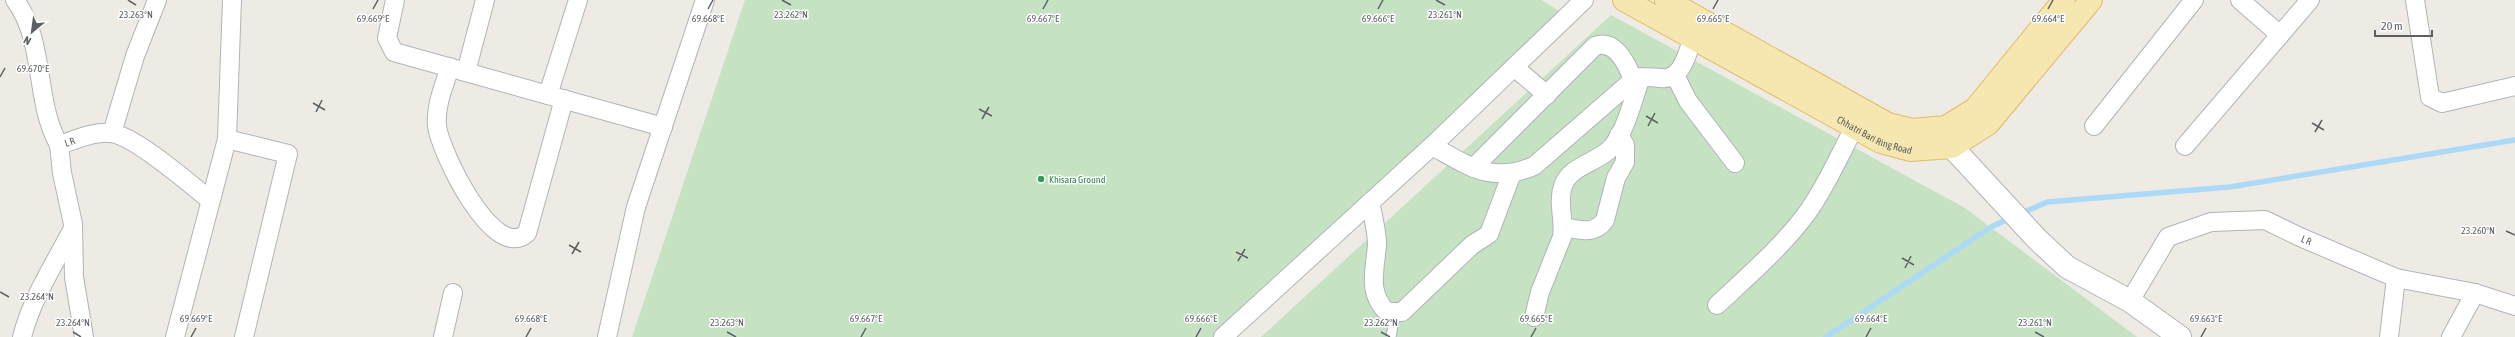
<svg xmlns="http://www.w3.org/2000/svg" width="2515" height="337" viewBox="0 0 2515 337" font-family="'Asap Condensed',sans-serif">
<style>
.green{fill:#c5e2c3}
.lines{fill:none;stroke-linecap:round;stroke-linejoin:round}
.stream{stroke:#abd9f6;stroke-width:5.5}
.lane-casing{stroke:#b1b4b8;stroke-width:11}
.street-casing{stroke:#b1b4b8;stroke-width:20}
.secondary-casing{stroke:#b1b4b8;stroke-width:24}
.primary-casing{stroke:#e3ba68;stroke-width:24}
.lane{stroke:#fff;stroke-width:9}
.street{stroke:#fff;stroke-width:18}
.secondary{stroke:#fff;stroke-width:22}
.primary{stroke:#f6e7b0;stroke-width:22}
.ticks{fill:none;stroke:#5c6063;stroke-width:1.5}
.leisure-dot{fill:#2e9e5b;stroke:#fff;stroke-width:1.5}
.labels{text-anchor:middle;stroke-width:3;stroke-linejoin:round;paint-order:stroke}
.street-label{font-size:10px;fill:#5c6063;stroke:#fff}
.leisure-label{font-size:10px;fill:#27864d;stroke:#fff;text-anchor:start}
.ticks-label{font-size:10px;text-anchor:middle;fill:#5c6063;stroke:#fff;stroke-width:3;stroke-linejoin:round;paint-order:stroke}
</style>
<rect width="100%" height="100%" fill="#edebe4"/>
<g class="green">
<polygon points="745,0 1541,0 1576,21 1217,337 632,337"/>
<polygon points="1611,15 1965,208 2137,337 1261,337"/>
</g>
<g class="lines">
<g class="stream">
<polyline points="2020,214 2047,202 2230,187 2515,140"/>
<polyline points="1826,337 1991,227 2010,218"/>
</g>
<g class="lane-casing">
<polyline id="lane" points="1391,337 1395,314"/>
</g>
<g class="street-casing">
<g id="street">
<path id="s1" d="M15,0c31,42 19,101 44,145 16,-5 36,-14 52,-12 23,2 79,51 99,67"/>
<polyline points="395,0 387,38 394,52 663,127"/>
<polyline points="2240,0 2280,35 2310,0"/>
<polyline points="2415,0 2430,97 2442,103 2515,86"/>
<path d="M450,67c-6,19 -15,39 -13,59 3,25 57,138 90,107l37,-134"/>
<polyline points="1514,67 1547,95"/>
<polyline points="466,72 485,0"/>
<polyline points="1675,75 1688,101 1735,163"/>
<polyline points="548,95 578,0"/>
<polyline points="2094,126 2194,0"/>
<polyline points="112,133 135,56 157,0"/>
<polyline points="227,139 288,154 244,337"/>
<polyline points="59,145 62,173 73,224 74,277 84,337"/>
<path d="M1432,146c37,20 59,38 102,20l99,-86c11,-4 17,-3 28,-2 21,3 26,-25 32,-40"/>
<polyline points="2185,146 2280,35"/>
<path d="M1473,168l122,-122c20,-7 32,18 38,34"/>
<path d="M1370,202c3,14 7,29 7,43 -2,25 -10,48 10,67h15l70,-67 17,-11 23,-61"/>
<path d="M1564,227c15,3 31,8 41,-7l11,-42 9,-16v-17l-6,-10"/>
<path id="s2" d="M2130,301l38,-64 43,-15 54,-2 35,17 96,41 79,15 40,13"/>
<path d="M1717,305c31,-29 65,-58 90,-92 19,-26 32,-57 47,-85"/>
<path d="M1534,317l6,-25 22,-55c3,-17 -5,-34 1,-51 7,-21 35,-23 49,-39 15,-19 21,-48 29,-70"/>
<path d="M22,337c10,-39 32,-72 50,-107"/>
<polyline points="175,337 227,139 232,0"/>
<polyline points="443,337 453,293"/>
<polyline points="607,337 636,207 705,0"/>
<polyline points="1223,337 1432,146 1584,0"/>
<polyline points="2389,337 2396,278"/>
<polyline points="2451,337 2475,293"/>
</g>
</g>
<g class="secondary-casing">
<polyline id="secondary" points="1952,147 2037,239 2067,267 2130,301 2180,337"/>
</g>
<g class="primary-casing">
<g id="primary">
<path id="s3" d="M1624,0l257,142 29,8 42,-3 36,-23 103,-124"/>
<polyline points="1666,0 1888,124 1912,130 1946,127 1975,109 2064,0"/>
</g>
</g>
<use href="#lane" class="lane"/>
<use href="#street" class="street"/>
<use href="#secondary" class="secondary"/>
<use href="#primary" class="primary"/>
</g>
<path class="ticks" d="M128,0l8,5M782,0l9,5M1436,0l9,5M373,9l5,-9M708,9l5,-9M1043,9l5,-9M1378,9l5,-9M1713,9l5,-9M2048,9l5,-9M0,77l5,-9M313,103l12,7M979,109l13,7M316,112l6,-12M1646,116l12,7M982,119l7,-12M2312,123l12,7M1648,126l7,-13M2315,132l7,-12M2506,231l9,4M569,245l12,7M1236,252l12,6M572,254l7,-12M1902,258l12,7M1238,261l7,-12M1905,268l6,-12M0,292l9,5M73,332l8,5M727,332l9,5M1381,332l9,5M2035,332l9,5M191,337l5,-9M526,337l5,-9M861,337l5,-9M1196,337l5,-9M1531,337l5,-9M1866,337l5,-9M2201,337l5,-9"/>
<circle class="leisure-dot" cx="1041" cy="179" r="4"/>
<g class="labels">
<g class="street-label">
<text dy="4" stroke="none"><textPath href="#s3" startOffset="285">Chhatri Bari Ring Road</textPath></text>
<text dy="4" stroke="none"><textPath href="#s1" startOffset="164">L R</textPath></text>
<text dy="4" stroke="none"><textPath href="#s2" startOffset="220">L R</textPath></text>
</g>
<g class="leisure-label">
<text x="1049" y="183">Khisara Ground</text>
</g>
</g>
<g class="ticks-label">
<text x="136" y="18">23.263°N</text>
<text x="791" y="18">23.262°N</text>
<text x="1445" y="18">23.261°N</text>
<text x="373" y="22">69.669°E</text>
<text x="708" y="22">69.668°E</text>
<text x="1043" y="22">69.667°E</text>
<text x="1378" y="22">69.666°E</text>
<text x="1713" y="22">69.665°E</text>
<text x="2048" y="22">69.664°E</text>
<text x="33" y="72">69.670°E</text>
<text x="2478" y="234">23.260°N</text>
<text x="37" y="300">23.264°N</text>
<text x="196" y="322">69.669°E</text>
<text x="531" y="322">69.668°E</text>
<text x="866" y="322">69.667°E</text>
<text x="1201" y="322">69.666°E</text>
<text x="1536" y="322">69.665°E</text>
<text x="1871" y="322">69.664°E</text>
<text x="2206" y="322">69.663°E</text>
<text x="73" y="326">23.264°N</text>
<text x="727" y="326">23.263°N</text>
<text x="1381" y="326">23.262°N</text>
<text x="2035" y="326">23.261°N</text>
</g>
<g transform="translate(32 32) rotate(209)" stroke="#ffffff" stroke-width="3" paint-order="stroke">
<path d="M0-3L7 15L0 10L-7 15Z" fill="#5c6063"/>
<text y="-6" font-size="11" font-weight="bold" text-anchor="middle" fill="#5c6063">N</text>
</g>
<path d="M2375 30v6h57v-6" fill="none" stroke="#5c6063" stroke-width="2"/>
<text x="2381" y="30" font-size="12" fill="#5c6063" stroke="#ffffff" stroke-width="3" paint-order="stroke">20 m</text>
</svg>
